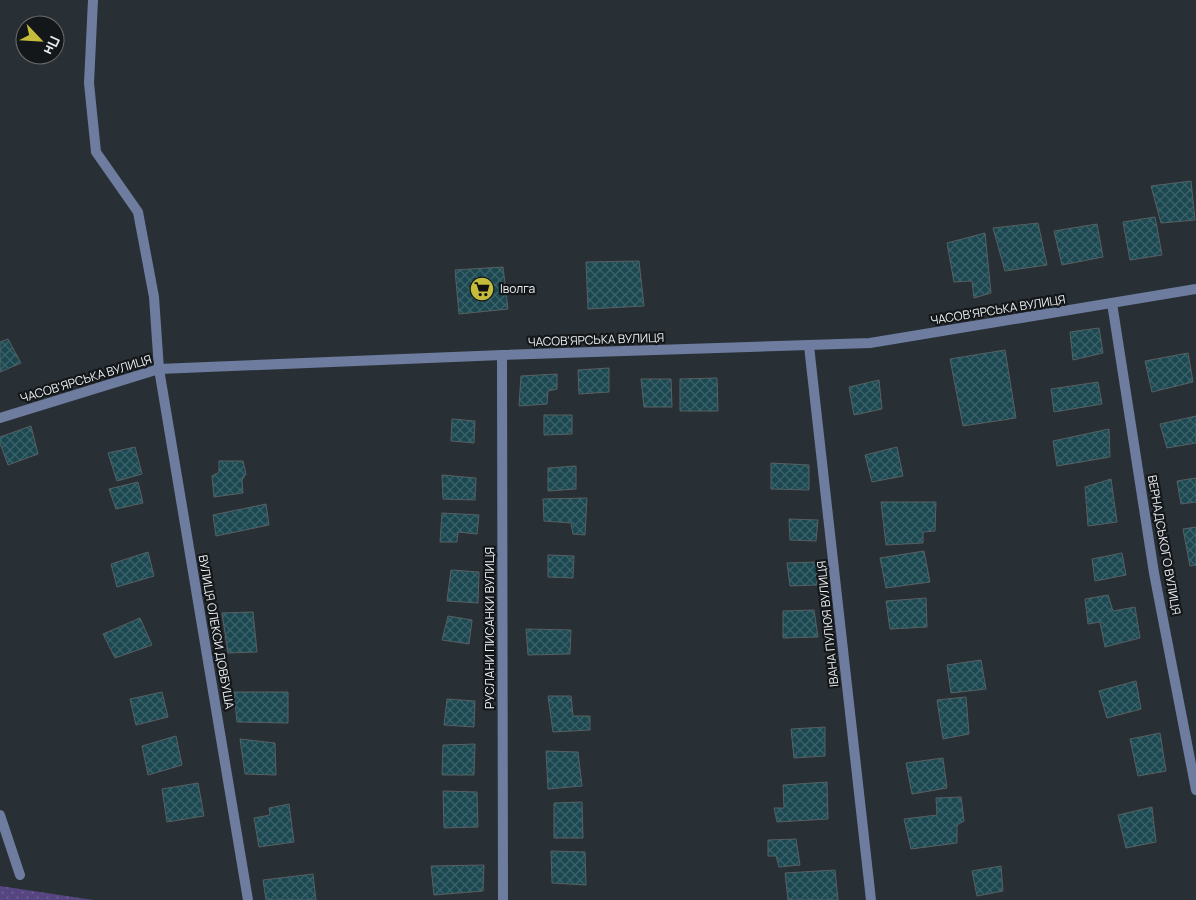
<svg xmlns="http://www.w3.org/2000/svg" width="1196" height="900" viewBox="0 0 1196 900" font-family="Manrope,sans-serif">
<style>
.grass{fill:url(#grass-dots)}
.building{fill:url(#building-cross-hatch);stroke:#566063}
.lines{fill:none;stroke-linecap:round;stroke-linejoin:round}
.service{stroke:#6e7c9f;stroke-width:10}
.minor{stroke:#6e7c9f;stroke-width:10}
.labels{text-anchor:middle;stroke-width:4.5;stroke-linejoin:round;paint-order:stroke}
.poi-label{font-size:12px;fill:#eaeef1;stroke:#14171a;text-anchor:start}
.street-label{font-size:12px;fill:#eaeef1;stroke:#14171a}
</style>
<defs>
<pattern id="grass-dots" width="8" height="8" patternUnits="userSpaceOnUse" patternTransform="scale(1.25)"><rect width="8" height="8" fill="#554580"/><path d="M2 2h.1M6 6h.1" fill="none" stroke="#6e6092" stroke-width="1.8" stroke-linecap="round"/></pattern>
<pattern id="building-cross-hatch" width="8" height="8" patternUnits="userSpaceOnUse" patternTransform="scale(1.25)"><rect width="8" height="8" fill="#1c4851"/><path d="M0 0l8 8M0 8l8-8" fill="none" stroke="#3d636a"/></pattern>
</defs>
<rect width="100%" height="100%" fill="#293035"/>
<polygon class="grass" points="0,886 93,900 0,900"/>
<g class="building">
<polygon points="1191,181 1195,220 1161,223 1151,186"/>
<polygon points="1155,217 1162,255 1130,260 1123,222"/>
<polygon points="1038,223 1047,265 1005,271 993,228"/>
<polygon points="1097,224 1103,257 1062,265 1054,231"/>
<polygon points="985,233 991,293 974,298 972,281 954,282 947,243"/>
<polygon points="639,261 644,306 588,309 586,262"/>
<polygon points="503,267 508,309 459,314 455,270"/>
<polygon points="1099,328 1103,353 1073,360 1070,332"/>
<polygon points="8,339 21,363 0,372 0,342"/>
<polygon points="1005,350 1016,418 963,426 950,359"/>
<polygon points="1188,353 1193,382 1152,392 1145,361"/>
<polygon points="609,368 609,392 579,394 578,370"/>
<polygon points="557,374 557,389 548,391 547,404 519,406 521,376"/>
<polygon points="717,378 718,411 680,411 680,379"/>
<polygon points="641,379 671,379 672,407 644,407"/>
<polygon points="879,380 882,409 854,415 849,387"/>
<polygon points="1098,382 1102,404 1054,412 1051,389"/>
<polygon points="544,415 572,415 572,434 544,435"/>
<polygon points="1196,416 1196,443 1167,448 1160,424"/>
<polygon points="452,419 475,421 474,443 451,441"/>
<polygon points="31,426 38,454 8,465 0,443 0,437"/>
<polygon points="1109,429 1110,457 1057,466 1053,441"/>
<polygon points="135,447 142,474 117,481 108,453"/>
<polygon points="897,447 903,476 872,482 865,455"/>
<polygon points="219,461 243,461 246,474 242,480 243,493 214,497 212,476 219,472"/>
<polygon points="771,463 809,465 809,490 771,489"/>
<polygon points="576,466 576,489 548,491 548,468"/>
<polygon points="442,475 476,478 475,500 443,499"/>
<polygon points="1196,478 1196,502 1181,504 1177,481"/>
<polygon points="1111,479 1117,522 1088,526 1085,487"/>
<polygon points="138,482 143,503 116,509 109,489"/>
<polygon points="587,498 585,535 573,534 571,523 544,521 543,499"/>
<polygon points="881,502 936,502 935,531 923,532 923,543 886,545"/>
<polygon points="266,504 269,525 216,536 213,515"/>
<polygon points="442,513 479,515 477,534 458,532 457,542 440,542"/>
<polygon points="789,519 818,520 816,541 790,540"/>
<polygon points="1196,527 1196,565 1190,566 1183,529"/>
<polygon points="924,551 930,582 886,588 880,558"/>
<polygon points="148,552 154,576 117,587 111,564"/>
<polygon points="1122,553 1126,575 1095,581 1092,559"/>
<polygon points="548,555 574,556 573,578 548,577"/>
<polygon points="817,562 817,585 790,586 787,563"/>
<polygon points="451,570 479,572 478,603 447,601"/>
<polygon points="1108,595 1113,611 1135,607 1140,638 1105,647 1100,622 1088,624 1085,599"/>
<polygon points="926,598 927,627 890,629 886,601"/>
<polygon points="814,610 818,637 783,638 783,611"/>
<polygon points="253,612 257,652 228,653 222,613"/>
<polygon points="448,616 472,620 469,644 442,640"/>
<polygon points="140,618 152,645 115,658 103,634"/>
<polygon points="526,629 571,630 570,654 528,655"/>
<polygon points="981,660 986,689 951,693 947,665"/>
<polygon points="1136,681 1141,709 1107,718 1099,691"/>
<polygon points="162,692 168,717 136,725 130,699"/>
<polygon points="234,692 288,692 288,723 237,722"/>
<polygon points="548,696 571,696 573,716 590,716 590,730 553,732"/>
<polygon points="966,697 969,734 943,739 937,700"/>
<polygon points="447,699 475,701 474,727 444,725"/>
<polygon points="825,727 825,756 794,758 791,729"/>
<polygon points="1160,733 1166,771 1138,776 1130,739"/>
<polygon points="176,736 182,765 148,775 142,746"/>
<polygon points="240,739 275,743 276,775 245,774"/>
<polygon points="475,744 474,775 442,775 443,745"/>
<polygon points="546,751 578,752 582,786 548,789"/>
<polygon points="943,758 947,788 912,794 906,763"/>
<polygon points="827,782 828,819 777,822 774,808 784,808 783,785"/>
<polygon points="198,783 204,816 167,822 162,789"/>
<polygon points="443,791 477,792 478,827 444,828"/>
<polygon points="961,797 964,821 957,825 957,843 911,849 904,819 937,815 936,798"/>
<polygon points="582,802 583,838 554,838 554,803"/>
<polygon points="289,804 294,842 259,847 254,818 270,815 269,808"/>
<polygon points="1152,807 1156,842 1126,848 1118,815"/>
<polygon points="796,839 800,865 779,867 776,856 768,856 768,840"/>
<polygon points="551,851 585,852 586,885 552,883"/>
<polygon points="484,865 483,891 434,895 431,866"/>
<polygon points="1001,866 1003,891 977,896 972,871"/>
<polygon points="835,870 838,900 788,900 785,873"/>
<polygon points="313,874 316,900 266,900 263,880"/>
</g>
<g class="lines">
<polyline class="service" points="93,0 89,83 96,152 138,212 154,297 159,369"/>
<g class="minor">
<polyline points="1112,303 1154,573 1196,790"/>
<polyline points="809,346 871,900"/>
<polyline points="502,355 503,900"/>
<polyline points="159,369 248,900"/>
<polyline points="0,418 159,369 502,355 870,343 1196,289"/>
<polyline points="0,815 20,875"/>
</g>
</g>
<defs>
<g id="supermarket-disc" transform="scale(1.25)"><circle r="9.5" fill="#c6bc3c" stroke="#14171a"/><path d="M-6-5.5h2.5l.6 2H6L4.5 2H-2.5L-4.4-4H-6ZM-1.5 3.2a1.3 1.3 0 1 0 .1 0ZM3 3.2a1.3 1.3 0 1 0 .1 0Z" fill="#111"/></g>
</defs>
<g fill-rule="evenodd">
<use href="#supermarket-disc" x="482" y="289"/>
</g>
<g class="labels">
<g class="poi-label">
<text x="500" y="293">Іволга</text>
</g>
<g class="street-label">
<text transform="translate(998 310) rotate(-9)" y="4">ЧАСОВ'ЯРСЬКА ВУЛИЦЯ</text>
<text transform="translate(596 340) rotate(-2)" y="4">ЧАСОВ'ЯРСЬКА ВУЛИЦЯ</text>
<text transform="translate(86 379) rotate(-17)" y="4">ЧАСОВ'ЯРСЬКА ВУЛИЦЯ</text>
<text transform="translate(1164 545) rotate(80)" y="4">ВЕРНАДСЬКОГО ВУЛИЦЯ</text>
<text transform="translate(828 624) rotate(-96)" y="4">ІВАНА ПУЛЮЯ ВУЛИЦЯ</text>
<text transform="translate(490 628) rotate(-90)" y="4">РУСЛАНИ ПИСАНКИ ВУЛИЦЯ</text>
<text transform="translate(216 632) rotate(80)" y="4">ВУЛИЦЯ ОЛЕКСИ ДОВБУША</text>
</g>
</g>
<g transform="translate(40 40) rotate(115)"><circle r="24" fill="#14171a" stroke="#6a6d70"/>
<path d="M0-4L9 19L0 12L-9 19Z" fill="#c6bc3c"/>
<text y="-8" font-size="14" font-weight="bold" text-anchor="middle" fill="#eaeef1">Пн</text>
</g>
</svg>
